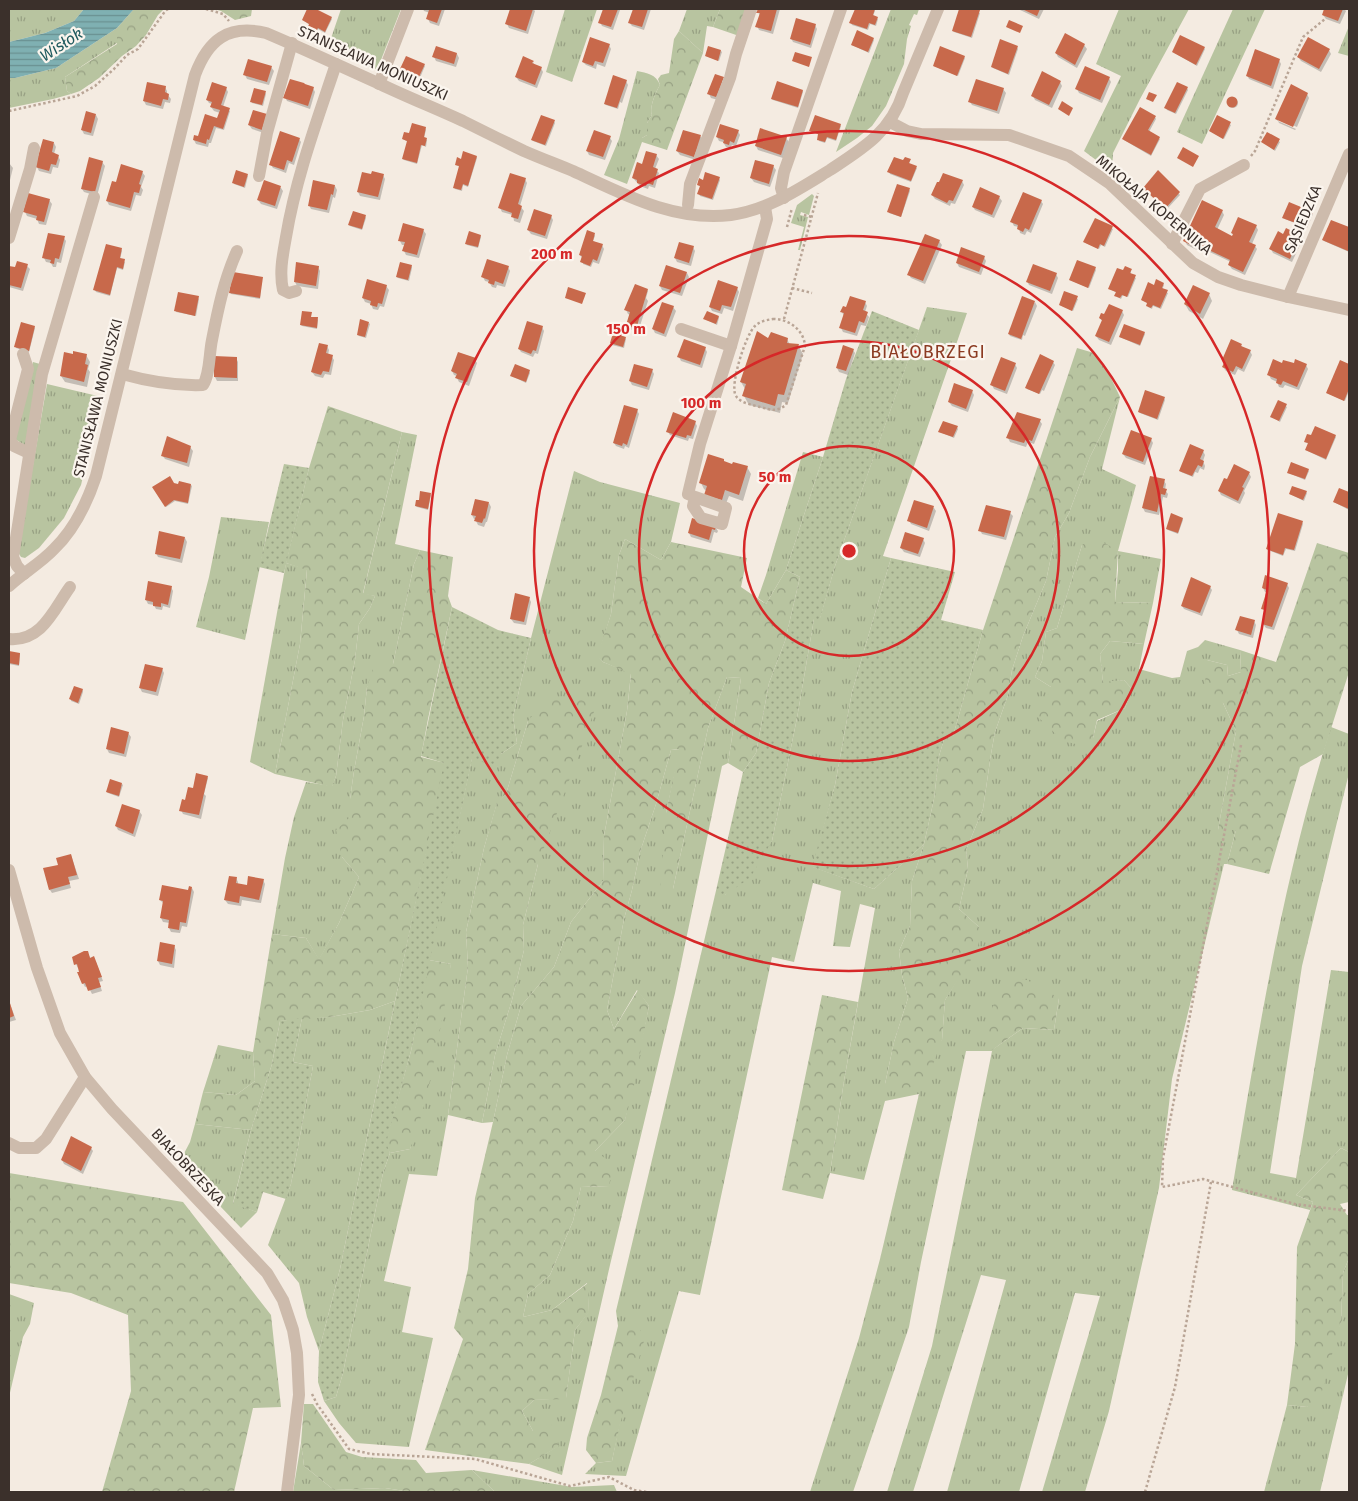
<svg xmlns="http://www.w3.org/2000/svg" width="1358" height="1501" viewBox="0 0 1358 1501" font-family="'Fira Sans',sans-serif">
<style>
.grass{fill:url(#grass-tufts);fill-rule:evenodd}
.forest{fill:url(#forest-crowns)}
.garden{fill:url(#garden-dots)}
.water{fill:url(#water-rules)}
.shadow{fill:#0003}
.building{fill:#c8694b}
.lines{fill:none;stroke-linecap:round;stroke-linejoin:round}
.path{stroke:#b9a596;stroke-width:2.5;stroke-dasharray:2.5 2.5;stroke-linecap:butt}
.minor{stroke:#cdbbac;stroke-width:12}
.ring{fill:none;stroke:#d62828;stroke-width:2.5}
.labels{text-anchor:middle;stroke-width:4.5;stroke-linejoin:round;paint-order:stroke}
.street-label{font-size:15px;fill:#3b302b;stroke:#fbf5ee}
.water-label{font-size:16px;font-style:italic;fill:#1f5a5e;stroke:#fbf5ee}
.quarter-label{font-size:18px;letter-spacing:1px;fill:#8c3b22;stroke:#fbf5ee}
.centre{fill:#d62828;stroke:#fbf5ee;stroke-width:2.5}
.ring-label{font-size:15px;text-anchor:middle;font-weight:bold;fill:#d62828;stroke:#fbf5ee;stroke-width:4.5;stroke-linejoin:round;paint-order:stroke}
</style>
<defs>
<pattern id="grass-tufts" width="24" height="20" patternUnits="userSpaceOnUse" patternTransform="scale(1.25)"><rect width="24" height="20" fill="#b8c4a0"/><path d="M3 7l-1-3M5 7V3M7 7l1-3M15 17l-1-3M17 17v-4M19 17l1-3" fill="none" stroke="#97a083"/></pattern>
<pattern id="forest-crowns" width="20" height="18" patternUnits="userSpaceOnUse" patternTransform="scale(1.25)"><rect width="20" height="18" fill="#b8c4a0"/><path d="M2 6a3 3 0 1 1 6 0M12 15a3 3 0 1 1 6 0" fill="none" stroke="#97a083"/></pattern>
<pattern id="garden-dots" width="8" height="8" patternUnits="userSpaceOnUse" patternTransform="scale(1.25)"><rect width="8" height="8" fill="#b8c4a0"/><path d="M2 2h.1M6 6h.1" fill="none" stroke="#97a083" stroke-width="1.8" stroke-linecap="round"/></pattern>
<pattern id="water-rules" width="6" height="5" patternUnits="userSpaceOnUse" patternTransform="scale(1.25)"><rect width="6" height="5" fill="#7fb0b2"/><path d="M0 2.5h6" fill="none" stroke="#699091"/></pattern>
</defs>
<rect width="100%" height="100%" fill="#f4ebe1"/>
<g class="grass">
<polygon points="9,9 84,9 74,21 45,33 9,42"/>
<polygon points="341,9 401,9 377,70 328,47"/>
<polygon points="565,9 597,9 572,82 546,72"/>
<polygon points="687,9 720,9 713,27 707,26 703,53 679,31"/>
<polygon points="891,9 919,9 917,15 914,14 909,25 911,26 907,39 904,64 886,106 872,126 857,138 836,152"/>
<polygon points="1119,9 1189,9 1140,99 1113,153 1112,172 1084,151 1121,76 1096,64"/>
<polygon points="1233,9 1265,9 1202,144 1177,132"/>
<polygon points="1349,26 1349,56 1338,53"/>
<polygon points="117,28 117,43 65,77 67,91 71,94 53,99 9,108 9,78 15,78 56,68"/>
<path d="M637,71c10,2 19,3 23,14 -4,6 -11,23 -8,30l-5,8v12l-5,3v4l-15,42 -23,-9 15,-36z"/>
<polygon points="812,194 814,196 809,215 801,212 800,215 808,217 800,250 798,250 804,227 791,223 797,205"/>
<path d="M927,307l40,6 -84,243 8,2 -39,134 -17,93 -22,82 61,22 50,-45 -12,37 -2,45 -11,25 3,24 6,23 -14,44 -9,42 57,-44 3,-40 12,-20 22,-53 -20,-18 9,-40 -2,-19 17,-41 8,-55 4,-22 13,-37 4,-25 11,-34 23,-55 9,-44 14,-24 21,-56 30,-60 -18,72 34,16 -18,66 43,8 -8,44 -38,-1 3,-32v-19l-36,-6 -25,83 -11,4 -4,29 -7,16 16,10 42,51 4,-17 28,-13 7,-19 -8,-9 -21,3 -3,-29 10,-13 34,3 -5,25 33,9 8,-1 7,-26 11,-4 7,-7 35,10 1,22 -13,4 -1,-11 -20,-5 16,43 13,28 -18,99h18l-9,34h-3l-52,215 -13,109 -50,223 -24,81h-43l58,-196 -25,-3 -56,199h-72l59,-212 -25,-5 -68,217h-26l45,-146 60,-295h-26l-45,211 -12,65 -56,165h-43l49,-154 21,-79 39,-165 -34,7 -21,79 -34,-7 14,-92 31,-173 -15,-4 -10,43 -17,-1 8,-55 -28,-8 -19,79 -22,-5 -72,338 -21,-4 -53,185 -41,-2 11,-11 16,-2 27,-135h-21l-2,-15 99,-416h10l47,-54 25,-123 17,-99 6,-1 15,-52zM1059,998l-5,32 -31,-2 -31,22z"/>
<polygon points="33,362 40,364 26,446 13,438"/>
<polygon points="47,384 102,397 81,485 64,518 39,548 25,558 21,557 18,552"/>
<polygon points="402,432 417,435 395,544 420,550 414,564 393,664 367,687 364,716 354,771 350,799 350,817 342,857 359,877 339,923 319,960 306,938 272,934 285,858 294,817 306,782 332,786 336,776 343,720 355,660 359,624 370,608 375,596 363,594"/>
<polygon points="803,452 823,457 786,570 766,604 758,598 766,575"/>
<polygon points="574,471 600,482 680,503 671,542 661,560 625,539 619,555 611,614 598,656 603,662 631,673 627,711 604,836 603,881 571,922 554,967 521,1006 507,1055 493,1122 482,1123 495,1055 512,1000 524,950 523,925 538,864 528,721 506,794 497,803 484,848 466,932 468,967 448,1115 437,1176 409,1174 384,1281 411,1287 402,1332 433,1338 409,1447 356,1443 339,1423 324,1401 336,1397 343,1373 383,1173 390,1153 410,1149 451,964 429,960 472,758 501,754 517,743 513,717 531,638"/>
<polygon points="221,517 269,522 245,640 196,627 209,577"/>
<polygon points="286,563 307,569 300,644 275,774 250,762"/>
<polygon points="727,677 741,678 728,763 722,766 675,993 610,1265 562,1475 529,1464 558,1446 533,1431 522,1411 534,1400 566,1398 575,1330 589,1311 587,1283 552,1310 523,1317 528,1294 550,1275 573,1221 581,1187 609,1186 594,1152 625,1120 649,1006 637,990 614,1029 607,1010 624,919 632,890 640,852 656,804 671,750 680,749 666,813 673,889 708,728"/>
<path d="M1331,727l18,7v39l-47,193 -32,207 26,5 35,-208 18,2v180l-8,-4 -45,47 17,7 -3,8 -78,-20c26,-156 51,-313 99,-463z"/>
<polygon points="395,1001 340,1269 319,1351 307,1317 299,1283 268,1245 291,1184 313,1066 293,1062 302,1018 330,1017 370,1010"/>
<polygon points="218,1045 253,1052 255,1081 236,1095 203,1092"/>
<polygon points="195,1124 251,1130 233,1203 257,1212 241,1228 179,1163 190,1142"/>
<polygon points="1349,1258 1349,1370 1320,1492 1264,1492 1287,1405 1307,1407 1341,1322 1343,1273"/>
<polygon points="9,1294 34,1303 30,1324 23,1337 9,1397"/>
<polygon points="301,1443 304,1466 334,1490 385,1488 411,1492 293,1492"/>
<polygon points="472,1470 572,1487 614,1485 617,1492 495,1492"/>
</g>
<g class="forest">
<polygon points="134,9 164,9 158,15 146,35 136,46 122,56 99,78 80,91 71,94 67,91 65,77 117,44 117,28"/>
<polygon points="214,9 252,9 251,16 235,20 221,11"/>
<polygon points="720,9 752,9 742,37 713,27"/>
<path d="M679,31l24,22 -36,97 -25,-8v-4l5,-3v-12l5,-8c-3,-7 4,-24 8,-30l-2,-6 3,-4 8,-2 5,-34z"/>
<polygon points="1077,348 1094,353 1111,378 1120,397 1090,457 1069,513 1055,537 1046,581 1023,636 1012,670 1008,695 995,732 991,754 983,809 966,850 968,869 959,909 979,927 978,949 945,1000 942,1040 927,1081 903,1090 885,1084 894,1042 908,998 902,975 899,951 910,926 912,881 924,844 934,799 939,756 945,736 953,736 983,630"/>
<polygon points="328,406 402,432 363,593 375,596 370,608 359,624 355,660 343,720 336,776 332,787 275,774 300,644 307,570 286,563 309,468"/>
<polygon points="1095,537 1118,551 1115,602 1153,603 1144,644 1110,641 1100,654 1103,682 1124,680 1132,689 1125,708 1097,720 1093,738 1080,745 1063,741 1038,717 1051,687 1035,677 1042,661 1046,632 1057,628 1082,545"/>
<polygon points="625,539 661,560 671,542 747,558 741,587 766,604 786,570 800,577 785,641 769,683 756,753 743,772 728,763 741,678 727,677 708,728 673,889 660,891 666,813 679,749 671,750 656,804 640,852 632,890 624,919 607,1010 614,1029 638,990 649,1006 633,1091 625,1120 595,1151 613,1164 609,1186 581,1187 573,1221 550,1275 528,1294 523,1317 552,1310 588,1283 589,1312 575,1330 566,1399 534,1400 522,1411 533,1431 551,1423 559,1446 529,1464 425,1450 463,1339 454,1328 468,1269 475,1198 493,1122 507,1055 521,1006 554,967 571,922 603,881 604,836 627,711 631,674 603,662 597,656 611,614 619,555"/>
<polygon points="1317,543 1349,553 1349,672 1323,754 1300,767 1269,874 1227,864 1236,830 1218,830 1236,731 1223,703 1204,697 1207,660 1227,665 1228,676 1241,672 1240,650 1276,662"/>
<polygon points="420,550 453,557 448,596 452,607 428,719 421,757 445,763 395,1001 370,1010 330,1017 280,1021 272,1064 251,1130 195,1124 203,1092 236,1095 255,1081 253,1052 272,934 306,938 319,959 339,923 359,877 342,857 336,830 350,817 350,799 354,771 364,716 367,687 374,666 393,664 414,564"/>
<polygon points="577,698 596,706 582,746 538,864 523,925 524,950 512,1000 495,1055 482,1123 448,1115 468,967 466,932 484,848 497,802 506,794 528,721 546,699"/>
<path d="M429,960l22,4c-3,26 -8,51 -13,76 -7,37 -14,74 -28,109l-20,4 -5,-9 26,-93z"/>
<polygon points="1002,980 1027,980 1059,998 1054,1030 1023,1028 992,1050 984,1033"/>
<polygon points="822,995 858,1002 844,1081 830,1173 823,1199 782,1190"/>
<polygon points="1341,1148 1349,1152 1349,1202 1340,1204 1347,1215 1349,1215 1349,1258 1343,1273 1341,1322 1322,1391 1307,1407 1287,1405 1295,1344 1297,1247 1313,1202 1296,1195"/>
<polygon points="9,1173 183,1202 271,1315 281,1407 253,1408 234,1492 102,1492 131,1391 128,1315 71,1293 9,1283"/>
<polygon points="618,1326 639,1326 644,1341 620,1424 612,1461 596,1463 586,1450 587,1438 601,1395"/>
<polygon points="304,1404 313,1404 346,1452 362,1457 416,1460 426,1473 472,1470 495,1492 411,1492 385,1488 334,1490 304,1466 301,1443"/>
</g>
<g class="garden">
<polygon points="872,311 919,330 835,566 820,619 814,619 797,718 772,841 750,878 725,895 715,895 743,772 756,753 769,683 785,641 800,577 786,570 823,457 846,379"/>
<polygon points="284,464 309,468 284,573 259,567"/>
<polygon points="891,558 955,572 941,620 983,630 953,736 945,736 939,756 934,799 924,844 874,889 812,867 835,785 852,692"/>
<polygon points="452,607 498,630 531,638 513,717 517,743 501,754 496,766 472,759 411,1051 386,1143 390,1153 383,1173 343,1373 336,1397 324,1401 318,1382 319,1351 340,1269 444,763 421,756"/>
<polygon points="302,1018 293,1062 313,1066 291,1184 286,1199 263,1192 257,1212 233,1204 251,1130 272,1064 280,1021"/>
</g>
<polygon class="water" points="84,9 134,9 117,28 56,68 15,78 9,78 9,42 45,33 74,21"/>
<g class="shadow">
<polygon points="309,9 314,9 331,18 332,19 325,33 318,29 316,34 309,30 310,25 303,20"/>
<polygon points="423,9 445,9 439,26 430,23 428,19 430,13 424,11"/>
<polygon points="512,9 533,9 535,11 528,34 509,28 507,24"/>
<polygon points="605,9 619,9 620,10 613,30 602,26 600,22"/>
<polygon points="634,9 651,9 644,30 632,26 629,22"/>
<polygon points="759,9 780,9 773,34 759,30 757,26 760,16 758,12"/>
<polygon points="856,9 874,9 875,11 873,16 878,19 876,26 870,24 868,30 852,25 851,23"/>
<polygon points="960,9 972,9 980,13 972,38 954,32 953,31"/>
<polygon points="1018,9 1044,9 1039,19"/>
<polygon points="1325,9 1344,9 1346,11 1340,24 1326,19 1323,15"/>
<polygon points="815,25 817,29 811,48 793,42 791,38"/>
<polygon points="1065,35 1084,45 1087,49 1077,68 1058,57 1056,53"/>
<polygon points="873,39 874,40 869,53 852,45"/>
<polygon points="609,45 611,49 605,67 597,64 596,69 586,65 583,62"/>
<polygon points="1017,47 1018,49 1009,75 993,68 992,66"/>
<polygon points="1204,48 1205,49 1197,66 1173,52"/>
<polygon points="1329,50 1331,54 1321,72 1301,61 1298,57"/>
<polygon points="721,51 722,52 719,61 706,56"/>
<polygon points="457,54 459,58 456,67 436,61 434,57"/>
<polygon points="964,57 965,58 958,76 934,66"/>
<polygon points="1279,60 1281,64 1273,89 1249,79 1247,75"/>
<polygon points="533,62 535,66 541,68 543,72 537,88 519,81 516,77"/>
<polygon points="424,65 425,66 419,80 412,77 411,81 406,79 407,75 401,71"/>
<polygon points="271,67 274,71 269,85 247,79 245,75"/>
<polygon points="723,78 718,100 711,98 709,94"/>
<polygon points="1109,78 1111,82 1102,103 1079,93 1077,89"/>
<polygon points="626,81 628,85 622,103 620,102 618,109 606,105 605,104"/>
<polygon points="1060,82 1062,86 1052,108 1035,100 1033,96"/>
<polygon points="165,87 167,91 167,94 171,99 170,103 165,102 163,109 146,105 144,101"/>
<polygon points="226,88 228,92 223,107 230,111 224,130 216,128 211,143 209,143 208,147 196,144 194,140 217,120 220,113 214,111 211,107 212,104 209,103 207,100"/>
<polygon points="313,88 315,92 310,109 287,101 285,97"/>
<polygon points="1187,88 1188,90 1176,114 1167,110 1166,108"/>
<polygon points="1003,89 1006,93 999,114 972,105 970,102"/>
<polygon points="803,91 803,92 798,108 773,100 772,99"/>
<polygon points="265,92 266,94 263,106 252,103 252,102"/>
<polygon points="1307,94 1309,98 1297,127 1278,119 1278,121 1276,119"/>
<circle cx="1233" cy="103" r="5"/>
<polygon points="253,112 264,133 252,129 249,125"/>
<polygon points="96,115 98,119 93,136 84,134 82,130"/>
<polygon points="1155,117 1156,119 1149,132 1160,139 1151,156 1124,140"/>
<polygon points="1218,117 1231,125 1224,139 1210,131"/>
<polygon points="554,121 555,123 546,146 533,141 532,140"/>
<polygon points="1278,121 1296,129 1295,130 1279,123"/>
<polygon points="840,125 841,126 836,141 827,138 825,143 819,141 820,135 811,131"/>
<polygon points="425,128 426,130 424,138 427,140 426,147 422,145 417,164 404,160 403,159 408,142 403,139"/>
<polygon points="738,131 740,135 736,146 732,145 730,148 726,147 723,142 719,141 717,137"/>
<polygon points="1268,134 1280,142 1275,151 1263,142"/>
<polygon points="700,136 703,140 696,160 680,155 677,151"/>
<polygon points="610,138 612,141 605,160 589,155 587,151"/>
<polygon points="786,138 789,142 783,158 758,150 756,146"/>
<polygon points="299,139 301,142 294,165 289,163 286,173 273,168 271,165"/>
<polygon points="54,143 56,147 54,154 58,156 60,160 58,168 53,167 51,174 39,171 37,167"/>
<polygon points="656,155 659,159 655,169 659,173 655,188 649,186 648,189 640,186 633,178 643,166"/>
<polygon points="477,157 477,158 468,187 463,185 462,191 455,189 454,187 460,167 456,165 462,160"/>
<polygon points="910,160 909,164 917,168 911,182 890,174 889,172"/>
<polygon points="102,162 105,166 97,196 84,192 82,189"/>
<polygon points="9,163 13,168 9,184"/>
<polygon points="773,166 776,170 770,187 754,182 751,178"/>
<polygon points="142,172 145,176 141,187 143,190 141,196 136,195 131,211 109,205 107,201 117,184"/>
<polygon points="1158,172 1180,195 1166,210 1145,190"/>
<polygon points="247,175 248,176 245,188 234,184 234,183"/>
<polygon points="383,175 385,179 380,200 360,196 358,192 372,176"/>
<polygon points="719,178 720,180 713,200 700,196 699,194 701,187 698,185 703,181"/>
<polygon points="525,179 527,183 520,206 524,211 520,223 514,221 513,215 502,212 500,208"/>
<polygon points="962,181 964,185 955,204 951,203 950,206 935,199 932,195"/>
<polygon points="264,182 281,188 283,191 277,209 261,204 258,200"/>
<polygon points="335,186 337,190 335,198 333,197 329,213 311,209 309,205"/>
<polygon points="909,189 910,191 901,217 889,213 889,212"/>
<polygon points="999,197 1002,201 994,218 975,210 973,207"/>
<polygon points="49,200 52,204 46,225 39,224 37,219 27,216 25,212"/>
<polygon points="1041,201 1043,204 1031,233 1027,231 1025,235 1020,233 1019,227 1014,226 1012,222"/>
<polygon points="1222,211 1224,215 1217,230 1233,238 1234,236 1232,233 1256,226 1258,230 1252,244 1255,246 1257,249 1245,275 1232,269 1229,265 1231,262 1199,247 1197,250 1187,245 1185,241"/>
<polygon points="1312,213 1313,214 1307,228 1285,219"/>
<polygon points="365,216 366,218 362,230 350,226 349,225"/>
<polygon points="551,216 553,220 547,239 531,234 528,230"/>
<polygon points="1096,219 1113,229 1105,247 1101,245 1099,249 1086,243"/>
<polygon points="1331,221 1349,228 1349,252 1324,241 1323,240"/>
<polygon points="423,230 426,234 419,258 406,255 404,251 405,245 402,245 400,241"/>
<polygon points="1293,233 1296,237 1294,240 1297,241 1300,245 1292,262 1273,253 1271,249 1284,235"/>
<polygon points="594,234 595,236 593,241 602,245 604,249 599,264 593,262 591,267 583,264 583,259 580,255"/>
<polygon points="481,236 481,237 478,248 467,245 466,243"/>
<polygon points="64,238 66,241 61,263 57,262 56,267 53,267 51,263 46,262 44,258"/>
<polygon points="939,241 942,245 925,284 911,278 909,275"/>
<polygon points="693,247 695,251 691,266 677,262 675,258"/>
<polygon points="121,249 122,251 120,259 125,262 123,270 117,268 110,296 96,292 95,290"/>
<polygon points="984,257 986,261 981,275 959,267 957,263"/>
<polygon points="27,266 30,269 23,291 9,287 9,267 16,269"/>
<polygon points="412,266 412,268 409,281 398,278 397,277"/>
<polygon points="318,267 320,271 318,289 297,286 295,282"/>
<polygon points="508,267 510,271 505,287 497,285 496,288 492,287 489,282 485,281 483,277"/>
<polygon points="1095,268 1096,270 1089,288 1070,280"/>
<polygon points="1131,270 1131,275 1136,278 1128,297 1123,295 1121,299 1117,297 1117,293 1110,289 1124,272"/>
<polygon points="687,273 689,277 682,296 662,290 660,286"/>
<polygon points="1056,274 1058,278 1052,294 1029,285 1027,281"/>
<polygon points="262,278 260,299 231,294 230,292"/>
<polygon points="1163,284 1164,285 1162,290 1168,293 1161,309 1153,306 1152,309 1148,307 1148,303 1142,300 1155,286"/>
<polygon points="386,286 389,290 384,307 380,306 378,310 373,309 371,304 365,302 363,298"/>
<polygon points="737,288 739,292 733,311 724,308 722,314 712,311 710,307"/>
<polygon points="647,290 648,291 646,298 648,301 638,332 629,329 627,325 630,315 628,314 626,310"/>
<polygon points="1065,292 1078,299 1073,311 1060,305"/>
<polygon points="1209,294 1212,301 1203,319 1189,311 1185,304"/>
<polygon points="198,298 199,299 196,316 176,312 176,311"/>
<polygon points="865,302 867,306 865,312 869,317 866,326 861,325 857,336 843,332 841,328 844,316 842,312"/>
<polygon points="1035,302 1037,306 1025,336 1023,335 1022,340 1010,336 1009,334"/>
<polygon points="673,307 676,311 666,337 655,333 653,329"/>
<polygon points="1122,311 1124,315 1111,345 1099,340 1096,336 1103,322 1100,318"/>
<polygon points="311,313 311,318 317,319 318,320 317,329 302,326 301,325"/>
<polygon points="719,317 719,318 717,325 705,319"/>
<polygon points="369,323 370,324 366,338 359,336 358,335"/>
<polygon points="34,327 35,328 29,352 16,348 16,347"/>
<polygon points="542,327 544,331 538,354 535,353 533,357 521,352 519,349"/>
<polygon points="1144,333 1145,334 1140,346 1120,337"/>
<polygon points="625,338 626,339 624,348 612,345 611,343"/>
<polygon points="787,339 790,345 798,345 803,354 788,403 782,402 780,413 749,405 744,396 745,389 741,382 769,340"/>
<polygon points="1241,345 1243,348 1250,351 1252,355 1244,372 1238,369 1235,375 1226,371 1223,367 1225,363 1223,359"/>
<polygon points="327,346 329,350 328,355 332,357 334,360 331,375 325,374 323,378 315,376 312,372"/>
<polygon points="705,348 707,352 702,368 681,361 679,357"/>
<polygon points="853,350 855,353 848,375 839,372 837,368"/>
<polygon points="86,355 90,362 88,369 90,372 87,387 65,382 61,376"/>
<polygon points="215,358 236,358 238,362 238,381 217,381 215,377"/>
<polygon points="475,360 477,363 469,386 459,382 457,378 457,376 454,375 452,371"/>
<polygon points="1341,361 1349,365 1349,391 1345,401 1327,393"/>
<polygon points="1053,362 1055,365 1044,391 1042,390 1040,394 1027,389"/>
<polygon points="1015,364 1017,368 1007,394 994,389 992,385"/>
<polygon points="1283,364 1306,365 1308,369 1299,390 1285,385 1283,388 1279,387 1277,382 1271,379 1269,375"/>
<polygon points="652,370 654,374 649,390 632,385 630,381"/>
<polygon points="529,371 530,373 526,383 512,376"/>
<polygon points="972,391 974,395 968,412 952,406 949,402"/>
<polygon points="1164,398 1165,400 1158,420 1140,413 1139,412"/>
<polygon points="1279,402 1287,407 1280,422 1272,417"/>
<polygon points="637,410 639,414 629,448 625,446 624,449 616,446 614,443"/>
<polygon points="1040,421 1042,424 1034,444 1028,442 1026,447 1010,442 1008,438"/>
<polygon points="695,422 697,426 693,439 689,438 688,441 670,435 668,432"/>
<polygon points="957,427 958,429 954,438 940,432"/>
<polygon points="1335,436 1336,437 1326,460 1306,450 1309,444 1305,442"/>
<polygon points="1151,439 1153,443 1145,465 1126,458 1123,454"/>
<polygon points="190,447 193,451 189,467 165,459 162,455"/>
<polygon points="1203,451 1205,455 1203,461 1205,466 1204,470 1200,468 1198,473 1195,472 1193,477 1181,472 1180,471"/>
<polygon points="725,463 747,467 751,474 743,501 729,496 725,506 704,489 701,483"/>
<polygon points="1308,470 1309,471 1305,480 1289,473"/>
<polygon points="1249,473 1251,477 1244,491 1245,493 1240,504 1221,495 1219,491"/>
<polygon points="1164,481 1166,484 1165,490 1168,494 1167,498 1163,497 1159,515 1145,512 1143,508"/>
<polygon points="173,484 191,485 192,486 188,504 175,501 166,507 154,488"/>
<polygon points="1340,489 1349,493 1349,510 1334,502"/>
<polygon points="1306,492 1307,493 1304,501 1290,494"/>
<polygon points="430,494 431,495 428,510 417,507 416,506"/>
<polygon points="915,501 934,508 936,511 929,531 911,524 909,520"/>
<polygon points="489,503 491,507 487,522 486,522 484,527 478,525 476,521 476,519 474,519 472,515"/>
<polygon points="1010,513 1013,516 1006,540 982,534 980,530"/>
<polygon points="1183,519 1183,520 1178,534 1168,530 1167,529"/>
<polygon points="1302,522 1303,524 1295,551 1286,549 1283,556 1268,550 1267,549"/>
<polygon points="715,527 718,531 717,533 714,532 711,543 691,537 689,533"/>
<polygon points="185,538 187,542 182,563 158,557 156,553"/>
<polygon points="923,539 925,543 920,557 904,552 901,548"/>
<polygon points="1287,584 1289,588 1274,630 1266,628 1263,624 1265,612 1263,608 1268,592 1265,592 1263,588"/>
<polygon points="171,587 173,591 170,608 163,606 162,610 156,609 154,605 148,604 146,600"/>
<polygon points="1210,587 1212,590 1202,616 1184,609 1182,606"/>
<polygon points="529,598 531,602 526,625 514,623 511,619"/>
<polygon points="1254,621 1256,625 1253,638 1239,634 1237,630"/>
<polygon points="9,652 20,654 19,666 9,664"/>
<polygon points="162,669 164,673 158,696 142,692 140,688"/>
<polygon points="83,690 83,692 79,704 71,701 71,699"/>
<polygon points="128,733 131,737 126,757 109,753 107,749"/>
<polygon points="207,777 208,778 204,794 206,796 201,819 183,814 181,810 186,801 193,790"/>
<polygon points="122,784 123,785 119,797 108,793 107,792"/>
<polygon points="139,811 142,815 135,837 118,830 116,826"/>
<polygon points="71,855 79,879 69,881 71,888 52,893 50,890 59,865"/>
<polygon points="236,878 238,882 238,885 248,887 263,880 265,884 261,903 242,900 241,906 228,904 225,900"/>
<polygon points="192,888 194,892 187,927 182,926 180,933 171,932 169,928 170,923 163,922 161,918 164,904 160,900 189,891"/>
<polygon points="174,946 176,950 174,968 160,965 158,961"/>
<polygon points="87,952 91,959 96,962 103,981 99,982 102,991 92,994 88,986 85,987 83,983 79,968 78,968 73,958"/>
<polygon points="9,1001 16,1020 9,1022"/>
<polygon points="91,1148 93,1151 83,1174 64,1164 62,1160"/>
</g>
<g class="building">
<polygon points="307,9 316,9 332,17 325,32 318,28 315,33 307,29 309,24 302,20"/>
<polygon points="426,9 442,9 437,23 426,19 429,10"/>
<polygon points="510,9 533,9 526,31 505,24"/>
<polygon points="603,9 618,9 611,27 598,23"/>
<polygon points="633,9 648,9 642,27 628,23"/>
<polygon points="758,9 777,9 771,31 755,27 760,13 756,13"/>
<polygon points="855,9 875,9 873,15 878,17 875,25 869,23 867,29 849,23"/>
<polygon points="959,9 976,9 980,10 971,37 952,31"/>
<polygon points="1022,9 1040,9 1037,16"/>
<polygon points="1324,9 1343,9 1338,21 1322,15"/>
<polygon points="796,18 816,24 810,45 790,39"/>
<polygon points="1009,20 1023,26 1020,33 1006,27"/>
<polygon points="857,30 874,38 868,52 851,45"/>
<polygon points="1065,33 1085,44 1075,65 1055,53"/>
<polygon points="1180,35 1205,47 1196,65 1172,52"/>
<polygon points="590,37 610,44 603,63 595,61 593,66 582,62"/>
<polygon points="1308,37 1330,49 1319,69 1297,57"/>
<polygon points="1000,39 1018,46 1008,74 991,67"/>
<polygon points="436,46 457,53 454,64 432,57"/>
<polygon points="708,46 721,50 718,61 705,56"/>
<polygon points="940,46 965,56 957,76 933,66"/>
<polygon points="1255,49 1280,59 1271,86 1246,76"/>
<polygon points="795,52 812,57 809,67 792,61"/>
<polygon points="406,56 425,64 418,79 412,76 410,80 404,78 406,74 399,71"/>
<polygon points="523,56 534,61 532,63 542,67 535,85 515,77"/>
<polygon points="248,59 272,66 267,82 243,75"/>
<polygon points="1085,66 1110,77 1100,100 1075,89"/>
<polygon points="1042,71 1061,81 1049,105 1031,96"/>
<polygon points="715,74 724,77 716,97 707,94"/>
<polygon points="613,75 627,80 617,108 604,104"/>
<polygon points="290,79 304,83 305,84 314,87 308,106 283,98"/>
<polygon points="976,79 1004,88 997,111 968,102"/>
<polygon points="777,81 803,90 798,107 771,99"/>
<polygon points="147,82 166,86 165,92 169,94 168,100 163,99 161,106 143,101"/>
<polygon points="212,82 227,87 221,105 230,108 223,129 214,126 209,140 207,139 206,144 193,140 194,135 198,136 205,114 217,118 220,110 210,107 212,102 206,100"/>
<polygon points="1177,82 1188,87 1175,113 1164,108"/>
<polygon points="1291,84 1308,93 1293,127 1275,119"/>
<polygon points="254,88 266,91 262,105 250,102"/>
<polygon points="1149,92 1157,95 1153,102 1146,99"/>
<circle cx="1232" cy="102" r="5.5"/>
<polygon points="1062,101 1073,108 1069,116 1058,109"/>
<polygon points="1140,107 1156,116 1148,130 1160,137 1151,155 1122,139"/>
<polygon points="253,110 267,114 262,130 248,125"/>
<polygon points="86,111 96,114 91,133 81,130"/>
<polygon points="541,115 555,120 545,145 531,140"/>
<polygon points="815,115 841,124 836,140 827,137 825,142 817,140 818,134 809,131"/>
<polygon points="1217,115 1231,122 1223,139 1209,131"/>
<polygon points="412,123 426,127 424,137 427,138 425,146 421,145 417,163 402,159 407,141 402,139 404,132 409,133"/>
<polygon points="720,124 739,130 734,143 730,141 729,145 723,143 724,140 716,137"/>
<polygon points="760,128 787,137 781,155 755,146"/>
<polygon points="594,130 611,136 603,157 586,151"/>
<polygon points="683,130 701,135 694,157 676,151"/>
<polygon points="280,131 300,138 292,162 287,160 284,170 269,165"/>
<polygon points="1267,132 1280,139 1274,150 1261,142"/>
<polygon points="43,139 54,142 52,152 59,155 56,165 51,164 49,171 35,167"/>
<polygon points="1183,147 1199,156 1193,167 1177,158"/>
<polygon points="463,151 477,156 468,186 463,184 461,190 453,188 459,166 455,165 457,157 461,159"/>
<polygon points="646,151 657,154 653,167 658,169 653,185 647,183 646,186 637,183 637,180 632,178 637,162 642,164"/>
<polygon points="89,157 103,161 95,192 81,189"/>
<polygon points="894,157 903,160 905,157 911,159 909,163 917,166 911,181 887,172"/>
<polygon points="755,160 774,165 769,184 750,178"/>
<polygon points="121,164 143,171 139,184 141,185 139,193 134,192 130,208 106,201 112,181 116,182"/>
<polygon points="236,170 248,174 244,187 232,183"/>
<polygon points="1158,170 1180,192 1165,209 1143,188"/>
<polygon points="372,171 384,174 378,197 357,192 362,172 371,174"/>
<polygon points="705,172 720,177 712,199 697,194 700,186 697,185 699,178 703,180"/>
<polygon points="510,173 526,178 518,204 522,206 518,219 511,217 512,213 498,208"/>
<polygon points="943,173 963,180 953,201 949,200 947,203 931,195 937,182 939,182"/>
<polygon points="264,180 281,186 275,206 257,200"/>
<polygon points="313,180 335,185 333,195 331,194 327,210 308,206"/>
<polygon points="897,184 910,188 901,217 887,212"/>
<polygon points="980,187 1000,196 992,215 972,207"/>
<polygon points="1023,192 1042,200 1029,230 1025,228 1023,232 1017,229 1018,225 1010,222"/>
<polygon points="28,193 50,199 44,222 36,220 37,216 23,212"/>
<polygon points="1202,200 1223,210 1215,227 1232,236 1233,234 1231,233 1238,217 1257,225 1249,242 1256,245 1243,272 1228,265 1230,260 1196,244 1195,247 1183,241"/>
<polygon points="1289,202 1313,212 1307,227 1282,218"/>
<polygon points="534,209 552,215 545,236 527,230"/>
<polygon points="353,211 366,215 362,229 348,225"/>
<polygon points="1095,218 1113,226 1104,246 1100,244 1098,249 1083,242"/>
<polygon points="1331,220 1349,227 1348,251 1322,240"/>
<polygon points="403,223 424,229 417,255 402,251 405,242 398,241"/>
<polygon points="1286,228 1294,232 1292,237 1298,240 1290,259 1269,249 1278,231 1283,234"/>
<polygon points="587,230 595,233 593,241 603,244 597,261 593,259 590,266 580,262 582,256 579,255"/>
<polygon points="469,231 481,235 478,247 465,244"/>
<polygon points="48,233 65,236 59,259 55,258 54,264 50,263 51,260 42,258"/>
<polygon points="925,234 940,240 923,281 907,275"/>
<polygon points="679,242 694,246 689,263 674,258"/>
<polygon points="106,244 122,248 120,258 125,259 123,269 117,267 110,295 93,290"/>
<polygon points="961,247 985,256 979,272 956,263"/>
<polygon points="487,259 509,266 503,284 495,281 494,285 488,283 489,280 481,277"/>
<polygon points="1077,260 1096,267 1088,288 1069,280"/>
<polygon points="17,261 28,264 21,288 9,285 9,266 15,267"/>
<polygon points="296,262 319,266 316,286 294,282"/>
<polygon points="400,262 412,265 408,280 396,277"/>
<polygon points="1033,264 1057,273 1050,291 1026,282"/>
<polygon points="666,265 687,272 680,293 659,286"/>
<polygon points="1125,266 1132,269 1130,273 1136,275 1127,297 1122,295 1120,298 1114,296 1116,292 1108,289 1117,268 1123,270"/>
<polygon points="233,272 263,277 260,298 229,293"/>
<polygon points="367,279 387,285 382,304 378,303 377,307 370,305 371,301 362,298"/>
<polygon points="1156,279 1164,283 1162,288 1168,290 1160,308 1153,305 1151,308 1146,306 1147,303 1141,300 1148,282 1154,285"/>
<polygon points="718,280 738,287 731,307 722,305 720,311 709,307"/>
<polygon points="635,284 648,289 636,329 626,325 630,312 624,310"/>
<polygon points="1193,285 1210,293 1200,314 1184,304"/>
<polygon points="568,287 586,293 582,304 565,298"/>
<polygon points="1064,291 1078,296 1072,311 1059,305"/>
<polygon points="178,292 199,296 195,316 174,311"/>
<polygon points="850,296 866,301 863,310 868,312 864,323 859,321 855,333 839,328 844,313 840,312 843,306 846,307"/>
<polygon points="1022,296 1035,301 1021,339 1008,334"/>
<polygon points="662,302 674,306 664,334 652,329"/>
<polygon points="1109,304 1123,310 1109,342 1095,336 1102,320 1099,318 1101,313 1104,314"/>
<polygon points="302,311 312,312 311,317 318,317 317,328 300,325"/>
<polygon points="707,311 719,316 716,324 703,319"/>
<polygon points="360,319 369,322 365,337 357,335"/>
<polygon points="527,321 543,326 536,351 533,350 531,354 518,349"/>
<polygon points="21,322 35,326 29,351 14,347"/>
<polygon points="1124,324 1145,332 1140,345 1119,337"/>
<polygon points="757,331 768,338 771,332 788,338 787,343 799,344 784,395 778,394 775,406 742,396 746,384 740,382"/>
<polygon points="613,333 626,337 623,347 610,343"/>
<polygon points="684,339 706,347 700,365 677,357"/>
<polygon points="1231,339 1242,344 1241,346 1251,350 1242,369 1236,366 1233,372 1222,367 1225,361 1222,360"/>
<polygon points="319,343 328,345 326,353 333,355 329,372 323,371 321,375 311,372"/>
<polygon points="843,345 854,349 846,371 836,368"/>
<polygon points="73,351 87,354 85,364 88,365 84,382 60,376 64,352 73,354"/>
<polygon points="458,352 476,358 467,382 455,378 457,374 451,371"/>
<polygon points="1040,354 1054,361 1039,394 1025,388"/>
<polygon points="214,356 237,357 237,378 214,377"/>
<polygon points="1001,357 1016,363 1005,391 990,385"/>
<polygon points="1273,359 1282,363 1283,360 1294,363 1295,359 1307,364 1297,387 1283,381 1281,385 1276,383 1277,379 1267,375"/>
<polygon points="1340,360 1349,364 1349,389 1344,401 1326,393"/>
<polygon points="515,364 530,370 526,382 510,376"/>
<polygon points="634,364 653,369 647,387 629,381"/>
<polygon points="954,383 973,390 966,409 948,402"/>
<polygon points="1145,390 1165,397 1157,419 1138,412"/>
<polygon points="1278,400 1287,404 1279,421 1270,417"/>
<polygon points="624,405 638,409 627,445 623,443 622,446 613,443"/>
<polygon points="673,412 696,421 691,436 687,435 686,438 666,432"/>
<polygon points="1017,412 1041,419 1032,441 1026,439 1024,443 1006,438"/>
<polygon points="943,421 958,426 953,437 938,432"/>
<polygon points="1315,426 1336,435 1326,459 1305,450 1308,443 1304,442 1307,434 1311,435"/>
<polygon points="1131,430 1152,438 1143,462 1122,454"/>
<polygon points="167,436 191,446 187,463 161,456"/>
<polygon points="1190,444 1204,450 1200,459 1204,461 1202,467 1198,465 1192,476 1179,471"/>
<polygon points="708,454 724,459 724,461 732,464 733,462 748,466 739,495 725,490 722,500 704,495 707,486 699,483"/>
<polygon points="1291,462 1309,469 1305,479 1287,473"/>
<polygon points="1234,464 1250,472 1242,487 1244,488 1238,501 1218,491 1224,478 1227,479"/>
<polygon points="170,476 174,483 178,484 179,481 191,484 188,503 174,500 165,507 152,487"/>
<polygon points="1150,476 1165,479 1163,488 1167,489 1165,495 1161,494 1157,512 1142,508"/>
<polygon points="1292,486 1307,491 1303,500 1289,494"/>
<polygon points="1339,488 1349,492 1349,509 1333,502"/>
<polygon points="420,491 431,493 428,509 415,506 416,500 419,500"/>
<polygon points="475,499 489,502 485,519 484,518 482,523 474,521 476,516 471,515"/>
<polygon points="914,500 934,506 927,528 907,521"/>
<polygon points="986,505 1011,511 1004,537 978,531"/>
<polygon points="1171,513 1183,518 1178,533 1166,529"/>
<polygon points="1278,513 1303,521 1294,550 1285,548 1283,555 1266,549"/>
<polygon points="692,518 716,526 715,530 712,529 709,540 688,533"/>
<polygon points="159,531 185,537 180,559 155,554"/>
<polygon points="905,532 924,538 918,554 900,548"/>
<polygon points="1265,575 1288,583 1272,627 1262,624 1265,610 1261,609 1267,590 1262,588"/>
<polygon points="1191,577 1211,586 1200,613 1181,606"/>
<polygon points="148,581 172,586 168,605 161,603 161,607 153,606 153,602 145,600"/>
<polygon points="515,593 530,597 524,622 510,619"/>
<polygon points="1240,616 1255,620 1251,635 1235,630"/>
<polygon points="9,651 20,653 19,665 9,663"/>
<polygon points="145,664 163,668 156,692 139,688"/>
<polygon points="74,686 83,689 78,703 69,699"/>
<polygon points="111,727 129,732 124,754 106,749"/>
<polygon points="196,773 208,776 199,815 179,811 182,799 185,800 188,787 193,788"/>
<polygon points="110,779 122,783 119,796 106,792"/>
<polygon points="122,804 140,810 133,834 115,826"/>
<polygon points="71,854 77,875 68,877 70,884 49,890 43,868 58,865 56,858"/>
<polygon points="229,876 237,877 236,883 247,885 248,876 264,879 259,900 240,896 239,903 224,900"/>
<polygon points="162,885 188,890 189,886 192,887 186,923 180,922 179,930 168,928 169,920 160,918 163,901 159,900"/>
<polygon points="160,942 175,945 172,964 157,961"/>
<polygon points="84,951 88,951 90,958 94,956 102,977 98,978 101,987 88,991 85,983 82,984 77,972 79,972 77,964 74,965 72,957"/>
<polygon points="9,1000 14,1016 9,1018"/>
<polygon points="71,1136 92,1147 81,1171 61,1160"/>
</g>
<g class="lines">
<g class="path">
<polyline points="206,9 223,14 229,21"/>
<polyline points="9,111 77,96 95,86 114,69 127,55 138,49 166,10 169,9"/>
<polyline points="1251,156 1255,151 1303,37 1325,19"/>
<polyline points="804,215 812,217"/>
<polyline points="787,227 792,208"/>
<polyline points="792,288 812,293"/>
<path d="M773,319c16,0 31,11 32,27l-19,59c-10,7 -14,5 -26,2 -7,-2 -20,-4 -24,-11 -7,-10 10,-62 19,-70 5,-5 12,-6 18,-7z"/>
<polyline points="784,319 818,193"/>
<polyline points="1241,745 1163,1158 1162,1187 1203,1179 1295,1204 1349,1211"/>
<polyline points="312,1394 317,1404 349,1449 371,1454 475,1459 570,1486 609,1477 634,1490 647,1492"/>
<polyline points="1145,1492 1175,1387 1211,1182"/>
</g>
<g class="minor">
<polyline points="379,84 408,9"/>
<polyline points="890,122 907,131 921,134 1009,135 1069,156 1109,183 1193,263 1218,277 1241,285 1288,297 1349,310"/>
<polyline points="259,176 267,133 292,43"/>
<polyline points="784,198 781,188 784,172 841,9"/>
<polyline points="688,205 690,184 730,78 736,54 751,9"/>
<polyline points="9,238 30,169 34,148"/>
<polyline points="1172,244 1200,189 1244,165"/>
<path d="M296,291l-7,2 -6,-3c-4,-18 0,-36 3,-53 10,-60 31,-116 50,-173"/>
<polyline points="1288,297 1349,154"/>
<polyline points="681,329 731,346"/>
<polyline points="23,354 28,369 10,440 14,446 29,453"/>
<path d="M122,374c25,7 54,12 81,11 7,-11 6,-31 9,-45 6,-31 12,-60 25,-89"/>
<polyline points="695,497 726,508 722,524 701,518 693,506 695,497 688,494 700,444 731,346 767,219 765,207"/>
<polyline points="24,574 17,566 13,557 42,374 94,197"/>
<path d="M9,586c14,-13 32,-23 45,-37 21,-20 33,-46 42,-73l99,-401c13,-35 33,-51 71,-42 38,16 76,34 114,51 27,13 55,24 83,37 20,10 40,20 61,30 16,7 32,13 49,20 50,23 101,51 158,44 37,-5 68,-26 99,-45 32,-21 61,-38 73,-77l35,-84"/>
<path d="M9,639c33,3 45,-30 61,-52"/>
<polyline points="9,870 37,968 60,1033 85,1077 112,1109 267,1273 283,1300 293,1330 297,1353 299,1395 287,1492"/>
<polyline points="9,1143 19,1148 36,1148 46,1139 85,1077"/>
</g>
</g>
<g class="ring">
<circle cx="849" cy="551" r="105"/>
<circle cx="849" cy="551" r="210"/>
<circle cx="849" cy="551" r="315"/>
<circle cx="849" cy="551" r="420"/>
</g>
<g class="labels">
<g class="street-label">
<text transform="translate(373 63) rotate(24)" y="5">STANISŁAWA MONIUSZKI</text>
<text transform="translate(1154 205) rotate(40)" y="5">MIKOŁAJA KOPERNIKA</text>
<text transform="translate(1303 219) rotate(-67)" y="5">SĄSIEDZKA</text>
<text transform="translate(98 398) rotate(-76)" y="5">STANISŁAWA MONIUSZKI</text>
<text transform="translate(188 1167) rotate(47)" y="5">BIAŁOBRZESKA</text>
</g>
<g class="water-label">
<text transform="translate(61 44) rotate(-33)" y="6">Wisłok</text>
</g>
<g class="quarter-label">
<text x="928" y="358">BIAŁOBRZEGI</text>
</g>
</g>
<circle cx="849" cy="551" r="8" class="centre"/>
<g class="ring-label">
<text x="552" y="259">200 m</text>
<text x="626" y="334">150 m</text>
<text x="701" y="408">100 m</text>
<text x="775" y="482">50 m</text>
</g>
<rect width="1358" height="1501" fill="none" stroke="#3b302b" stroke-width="20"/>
</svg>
